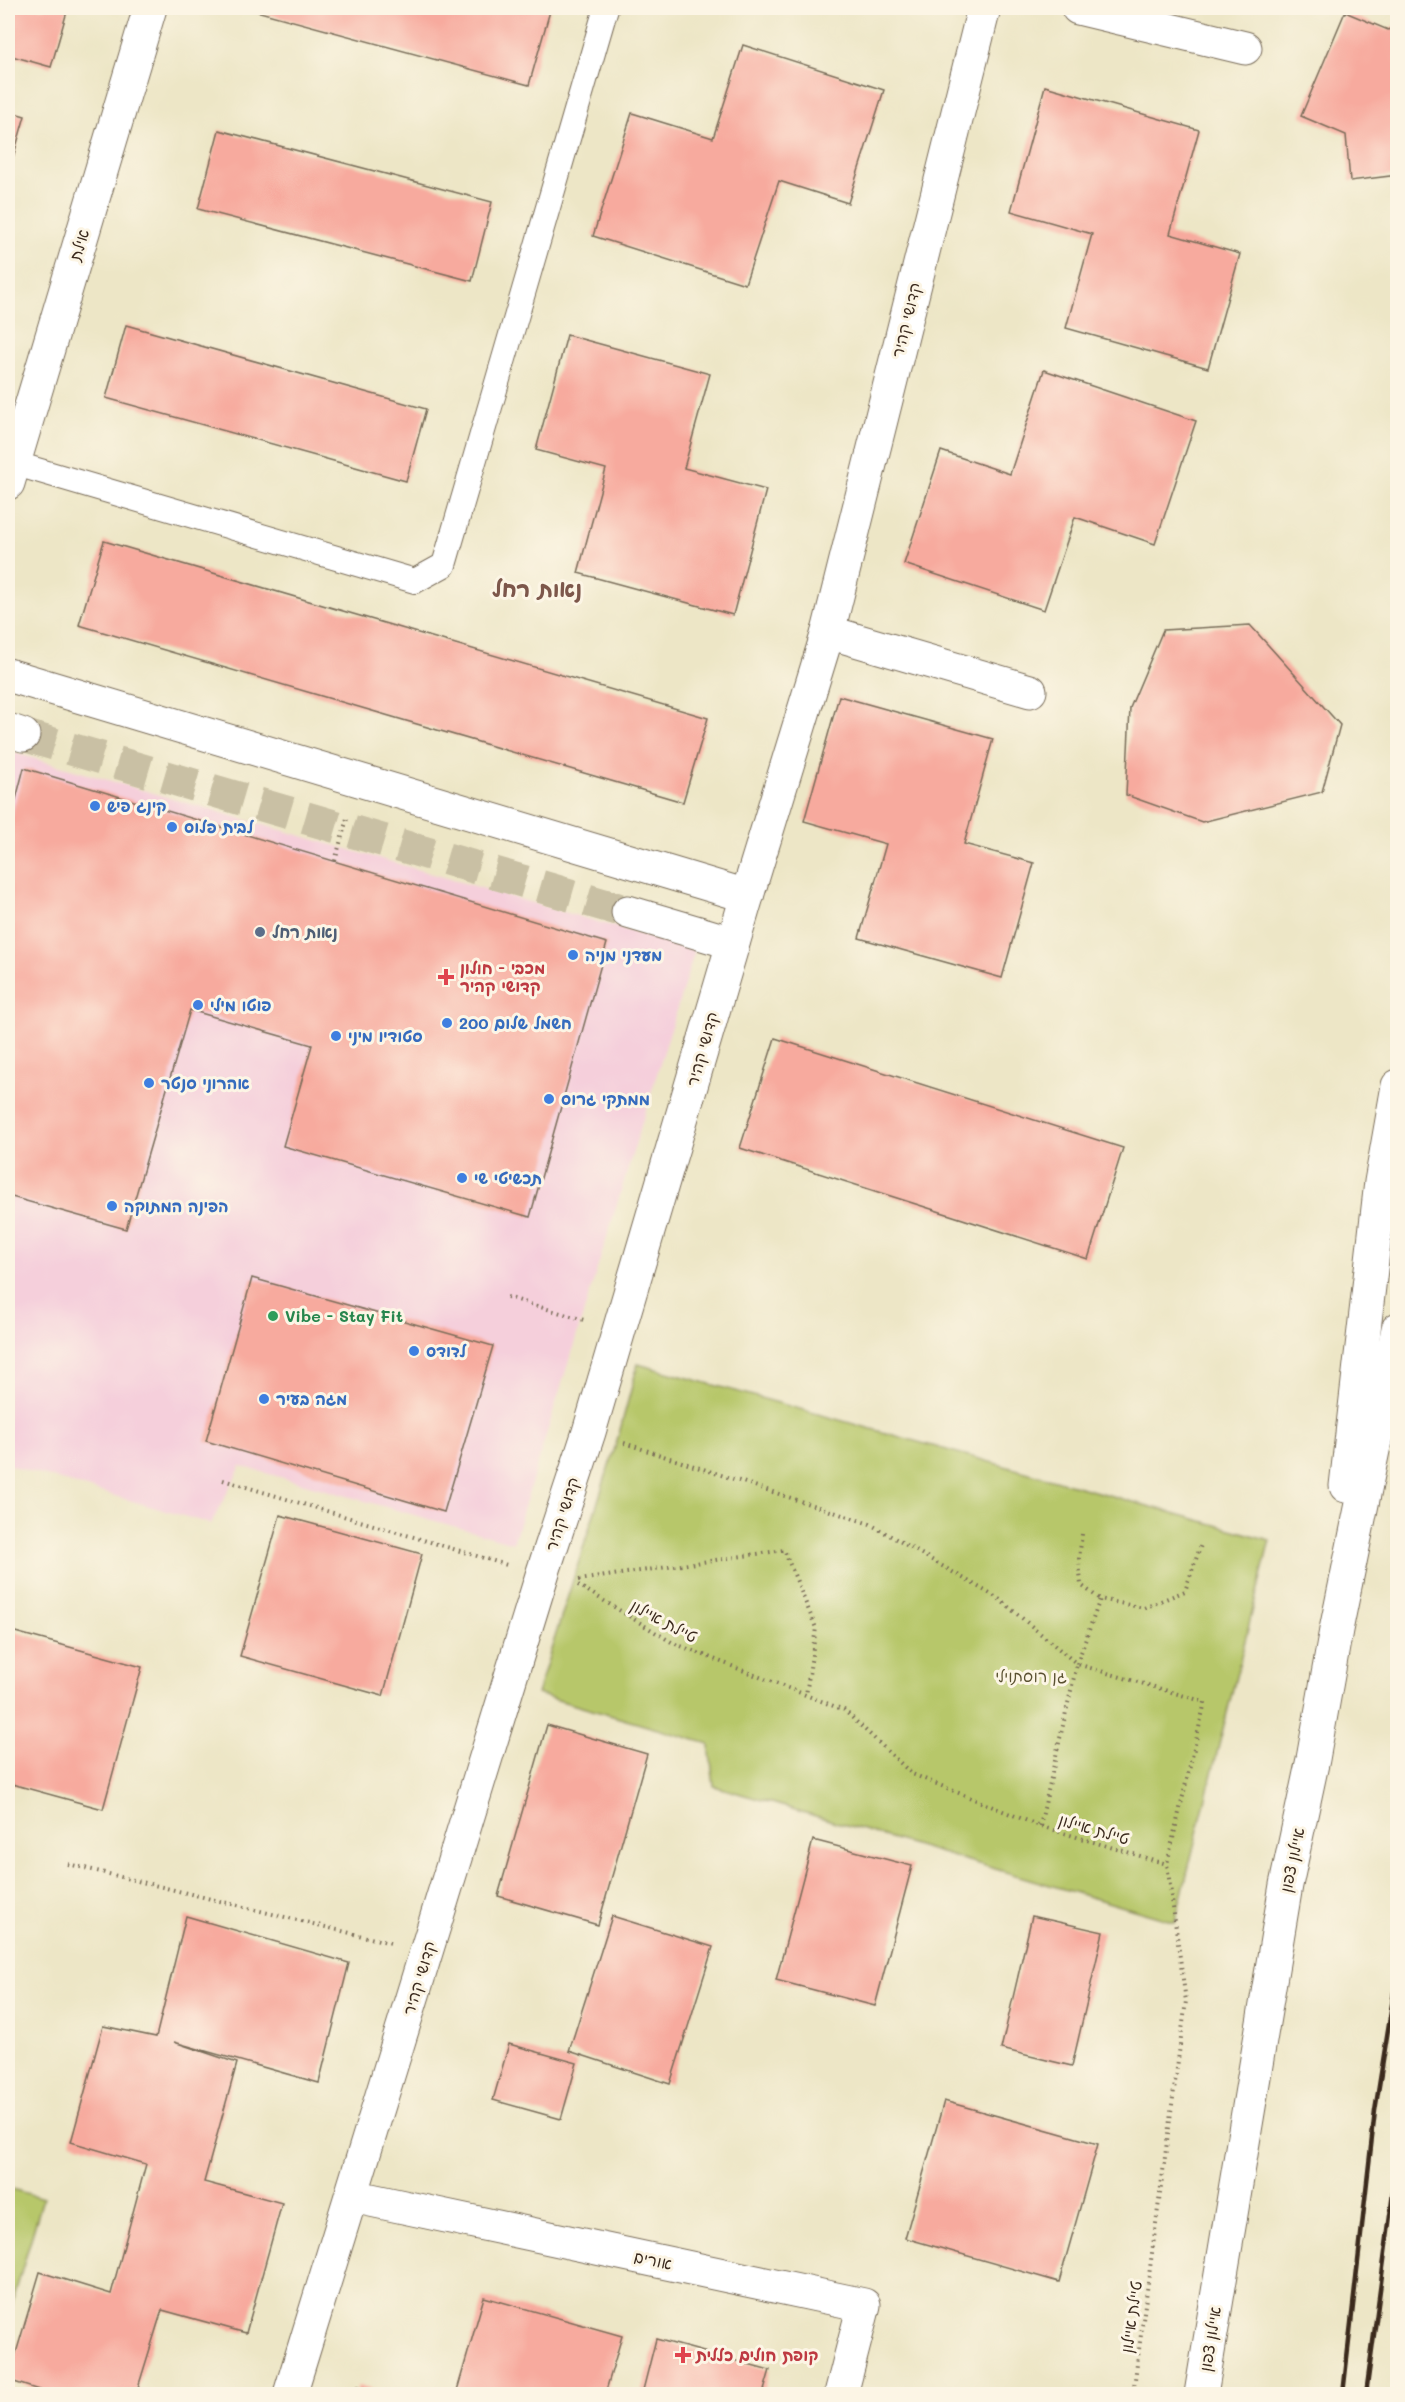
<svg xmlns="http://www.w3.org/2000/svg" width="1405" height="2402" viewBox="0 0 1405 2402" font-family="Mali,'Playpen Sans Hebrew',sans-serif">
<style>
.built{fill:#f5cfdb}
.green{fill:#b7c76a;stroke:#797844;stroke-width:1.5}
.building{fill:#f7aa9e}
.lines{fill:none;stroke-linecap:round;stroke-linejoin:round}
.street-tunnel{stroke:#c9c0a4;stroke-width:33;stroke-dasharray:33 16;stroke-linecap:butt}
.lane-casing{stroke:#796c59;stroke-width:26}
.street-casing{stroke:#796c59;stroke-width:35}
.secondary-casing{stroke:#796c59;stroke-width:35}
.highway-casing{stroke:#796c59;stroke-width:35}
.path{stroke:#796c59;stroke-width:4;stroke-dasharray:1.5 4.5;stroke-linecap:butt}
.lane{stroke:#fff;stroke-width:24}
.street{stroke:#fff;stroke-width:33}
.secondary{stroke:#fff;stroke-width:33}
.highway{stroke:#fff;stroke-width:33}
.rail{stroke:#3b2a1e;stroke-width:4.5}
.shop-dot{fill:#3f7fe0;stroke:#fcf5e5;stroke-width:2}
.service-dot{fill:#5c6f8a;stroke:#fcf5e5;stroke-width:2}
.health-dot{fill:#e0444e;stroke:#fcf5e5;stroke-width:2}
.leisure-dot{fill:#2e9e5b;stroke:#fcf5e5;stroke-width:2}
.labels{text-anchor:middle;stroke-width:6;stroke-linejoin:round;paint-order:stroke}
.street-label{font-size:16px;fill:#3b2a1e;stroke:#fcf5e5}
.shop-label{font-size:16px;font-weight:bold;fill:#366cbe;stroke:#fcf5e5;text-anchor:start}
.service-label{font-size:16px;font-weight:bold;fill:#4e5e75;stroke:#fcf5e5;text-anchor:start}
.health-label{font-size:16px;font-weight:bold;fill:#be3a42;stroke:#fcf5e5;text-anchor:start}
.leisure-label{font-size:16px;font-weight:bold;fill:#27864d;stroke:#fcf5e5;text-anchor:start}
.park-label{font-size:16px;fill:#5a5131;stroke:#fcf5e5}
.district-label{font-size:22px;font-weight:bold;fill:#7d574b;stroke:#fcf5e5}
</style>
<rect width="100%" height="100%" fill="#fcf5e5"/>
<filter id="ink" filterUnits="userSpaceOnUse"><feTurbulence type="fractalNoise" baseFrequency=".0167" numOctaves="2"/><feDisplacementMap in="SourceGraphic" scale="12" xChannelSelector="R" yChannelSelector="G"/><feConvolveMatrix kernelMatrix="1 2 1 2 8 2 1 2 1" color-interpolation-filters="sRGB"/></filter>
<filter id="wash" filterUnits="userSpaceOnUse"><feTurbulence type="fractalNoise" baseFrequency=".008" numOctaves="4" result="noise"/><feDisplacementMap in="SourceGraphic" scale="24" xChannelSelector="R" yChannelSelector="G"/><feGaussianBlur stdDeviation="1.35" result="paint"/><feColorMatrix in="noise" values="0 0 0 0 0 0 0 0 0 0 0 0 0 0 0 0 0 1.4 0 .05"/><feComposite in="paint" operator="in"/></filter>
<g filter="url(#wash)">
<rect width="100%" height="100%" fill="#ede6c6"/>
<polygon class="built" points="8,751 695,950 513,1543 241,1466 211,1524 8,1465"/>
<g class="green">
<polygon points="638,1364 1270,1540 1175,1922 714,1786 709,1744 537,1694 617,1441"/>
<polygon points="8,2188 43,2198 8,2318"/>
</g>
<g id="blocks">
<g class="building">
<polygon points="8,8 68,8 51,67 8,55"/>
<polygon points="245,8 537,8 550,11 529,85"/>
<polygon points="1345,12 1388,30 1398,24 1398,175 1350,181 1346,135 1301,116"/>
<polygon points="743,45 884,90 848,203 779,181 745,284 593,236 632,113 713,138"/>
<polygon points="1045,86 1199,130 1170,234 1240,254 1208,368 1066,328 1092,234 1011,211"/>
<polygon points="8,111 25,116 8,175"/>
<polygon points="219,130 492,202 472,281 198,209"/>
<polygon points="126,325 426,409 406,481 106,398"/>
<polygon points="567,335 710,374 684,468 766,490 733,615 578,573 606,469 536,450"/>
<polygon points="1044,370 1196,421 1155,544 1075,517 1044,610 904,564 941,451 1010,474"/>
<polygon points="104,541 708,718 683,802 79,625"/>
<polygon points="1250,625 1340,725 1322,792 1202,822 1126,795 1130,708 1163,630"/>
<polygon points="839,696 993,739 964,844 1034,863 1002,978 859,938 886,844 804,821"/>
<polygon points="24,768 607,943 530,1217 283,1146 312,1045 190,1010 126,1229 8,1196 8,830"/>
<polygon points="775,1038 1123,1148 1088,1259 740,1148"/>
<polygon points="252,1278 493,1346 444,1512 206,1441"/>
<polygon points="280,1515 422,1554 383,1696 240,1656"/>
<polygon points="8,1630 142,1667 103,1809 8,1783"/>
<polygon points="547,1725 647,1754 598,1925 498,1896"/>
<polygon points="813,1840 912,1866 875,2006 776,1980"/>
<polygon points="186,1916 349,1963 319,2083 174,2042 237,2063 204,2182 282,2203 246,2333 162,2310 136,2394 51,2394 8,2380 40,2272 111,2294 146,2164 71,2142 103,2026 156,2037"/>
<polygon points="612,1916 713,1947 670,2084 569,2051"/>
<polygon points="1032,1916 1103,1932 1072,2066 1001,2049"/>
<polygon points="509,2044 577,2063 561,2119 493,2100"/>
<polygon points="944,2101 1098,2144 1059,2282 905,2238"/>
<polygon points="484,2297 622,2336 605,2394 456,2394"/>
<polygon points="656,2339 770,2370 763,2394 642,2394"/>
<polygon points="358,2386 387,2394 356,2394"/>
</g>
</g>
</g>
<g filter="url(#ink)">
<use href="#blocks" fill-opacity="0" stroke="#796c59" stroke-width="1.5"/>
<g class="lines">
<polyline class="street-tunnel" points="23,735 628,912"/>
<g class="lane-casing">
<polyline id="lane" points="13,463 415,581 444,565 606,8"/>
</g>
<g class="street-casing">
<g id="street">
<polyline points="1078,8 1245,48"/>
<polyline points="828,632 1030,691"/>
<polyline points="8,675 747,896"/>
<polyline points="8,730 23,735"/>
<polyline points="628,912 733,943"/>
<polyline points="352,2196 864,2305 841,2394"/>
<polyline points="290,2394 543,1572 589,1432 747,896 828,632 984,8"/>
</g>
</g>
<g class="secondary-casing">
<polyline id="secondary" points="8,483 150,8"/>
</g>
<g class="highway-casing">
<g id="highway">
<polyline points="1346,1486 1381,1182 1398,1086"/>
<polyline points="1201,2394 1286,1885 1313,1759 1336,1630 1398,1329"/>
</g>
</g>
<g class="path">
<polyline points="335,861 348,815"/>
<polyline points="507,1297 584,1320"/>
<polyline points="624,1443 870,1524 999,1599 1077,1664 1100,1599"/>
<polyline points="223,1480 507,1565"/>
<polyline points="1082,1534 1079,1559 1081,1585 1100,1599 1144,1608 1185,1591 1202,1542"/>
<polyline points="579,1580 784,1550 816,1628 806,1695"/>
<polyline points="578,1585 673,1643 844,1710 912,1774 1040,1826 1167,1864"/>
<polyline points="1040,1826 1077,1664 1205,1702 1167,1864 1186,2001 1133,2394"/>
<polyline points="68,1864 391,1943"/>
<polyline points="8,2084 15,2055"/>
</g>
<use href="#lane" class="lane"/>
<use href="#street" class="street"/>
<use href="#secondary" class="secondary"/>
<use href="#highway" class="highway"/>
<g class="rail">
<polyline points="1343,2394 1375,2111 1398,1967"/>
<polyline points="1366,2394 1398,2156"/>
</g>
</g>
</g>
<g class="shop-dot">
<circle cx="95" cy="806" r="6"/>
<circle cx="172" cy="827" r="6"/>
<circle cx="573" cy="955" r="6"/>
<circle cx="198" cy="1005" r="6"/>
<circle cx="447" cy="1023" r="6"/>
<circle cx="336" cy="1036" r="6"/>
<circle cx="149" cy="1083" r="6"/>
<circle cx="549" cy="1099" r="6"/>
<circle cx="462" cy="1178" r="6"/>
<circle cx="112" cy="1206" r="6"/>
<circle cx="414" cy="1351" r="6"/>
<circle cx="264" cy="1399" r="6"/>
</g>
<circle class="service-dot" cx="260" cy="932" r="6"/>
<g class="health-dot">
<path d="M443 968h6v6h6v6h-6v6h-6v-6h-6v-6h6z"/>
<path d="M680 2346h6v6h6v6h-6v6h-6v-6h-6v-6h6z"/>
</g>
<circle class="leisure-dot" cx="273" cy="1316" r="6"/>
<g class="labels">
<g class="street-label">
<text transform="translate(79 245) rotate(-73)" y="6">אילת</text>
<text transform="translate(906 320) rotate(-76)" y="6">קדושי קהיר</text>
<text transform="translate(702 1049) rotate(-74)" y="6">קדושי קהיר</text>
<text transform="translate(562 1514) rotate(-72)" y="6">קדושי קהיר</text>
<text transform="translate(664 1621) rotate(28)" y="6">טיילת איילון</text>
<text transform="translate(1094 1829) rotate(16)" y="6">טיילת איילון</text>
<text transform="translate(1292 1860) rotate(-78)" y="6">איילון צפון</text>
<text transform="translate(419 1978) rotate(-73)" y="6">קדושי קהיר</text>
<text transform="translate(653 2260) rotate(12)" y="6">אורים</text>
<text transform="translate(1131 2317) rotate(-82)" y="6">טיילת איילון</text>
<text transform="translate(1210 2339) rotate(-81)" y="6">איילון צפון</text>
</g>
<g class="shop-label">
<text x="107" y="812">קינג פיש</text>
<text x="184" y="833">לבית פלוס</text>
<text x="585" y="961">מעדני מניה</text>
<text x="210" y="1011">פוטו מילי</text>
<text x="459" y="1029">חשמל שלום 200</text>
<text x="348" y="1042">סטודיו מיני</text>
<text x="161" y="1089">אהרוני סנטר</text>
<text x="561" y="1105">ממתקי גרוס</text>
<text x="474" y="1184">תכשיטי שי</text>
<text x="124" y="1212">הפינה המתוקה</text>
<text x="426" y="1357">לדודס</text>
<text x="276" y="1405">מגה בעיר</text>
</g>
<g class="service-label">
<text x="272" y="938">נאות רחל</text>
</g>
<g class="health-label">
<text x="460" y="974">מכבי - חולון<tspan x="460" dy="18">קדושי קהיר</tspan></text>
<text x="696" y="2361">קופת חולים כללית</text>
</g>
<g class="leisure-label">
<text x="285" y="1322">Vibe - Stay Fit</text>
</g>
<g class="park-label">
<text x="1031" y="1682">גן רוסתוילי</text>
</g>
<g class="district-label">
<text x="537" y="597">נאות רחל</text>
</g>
</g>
<rect width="1405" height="2402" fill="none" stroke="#fcf5e5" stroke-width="30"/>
</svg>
